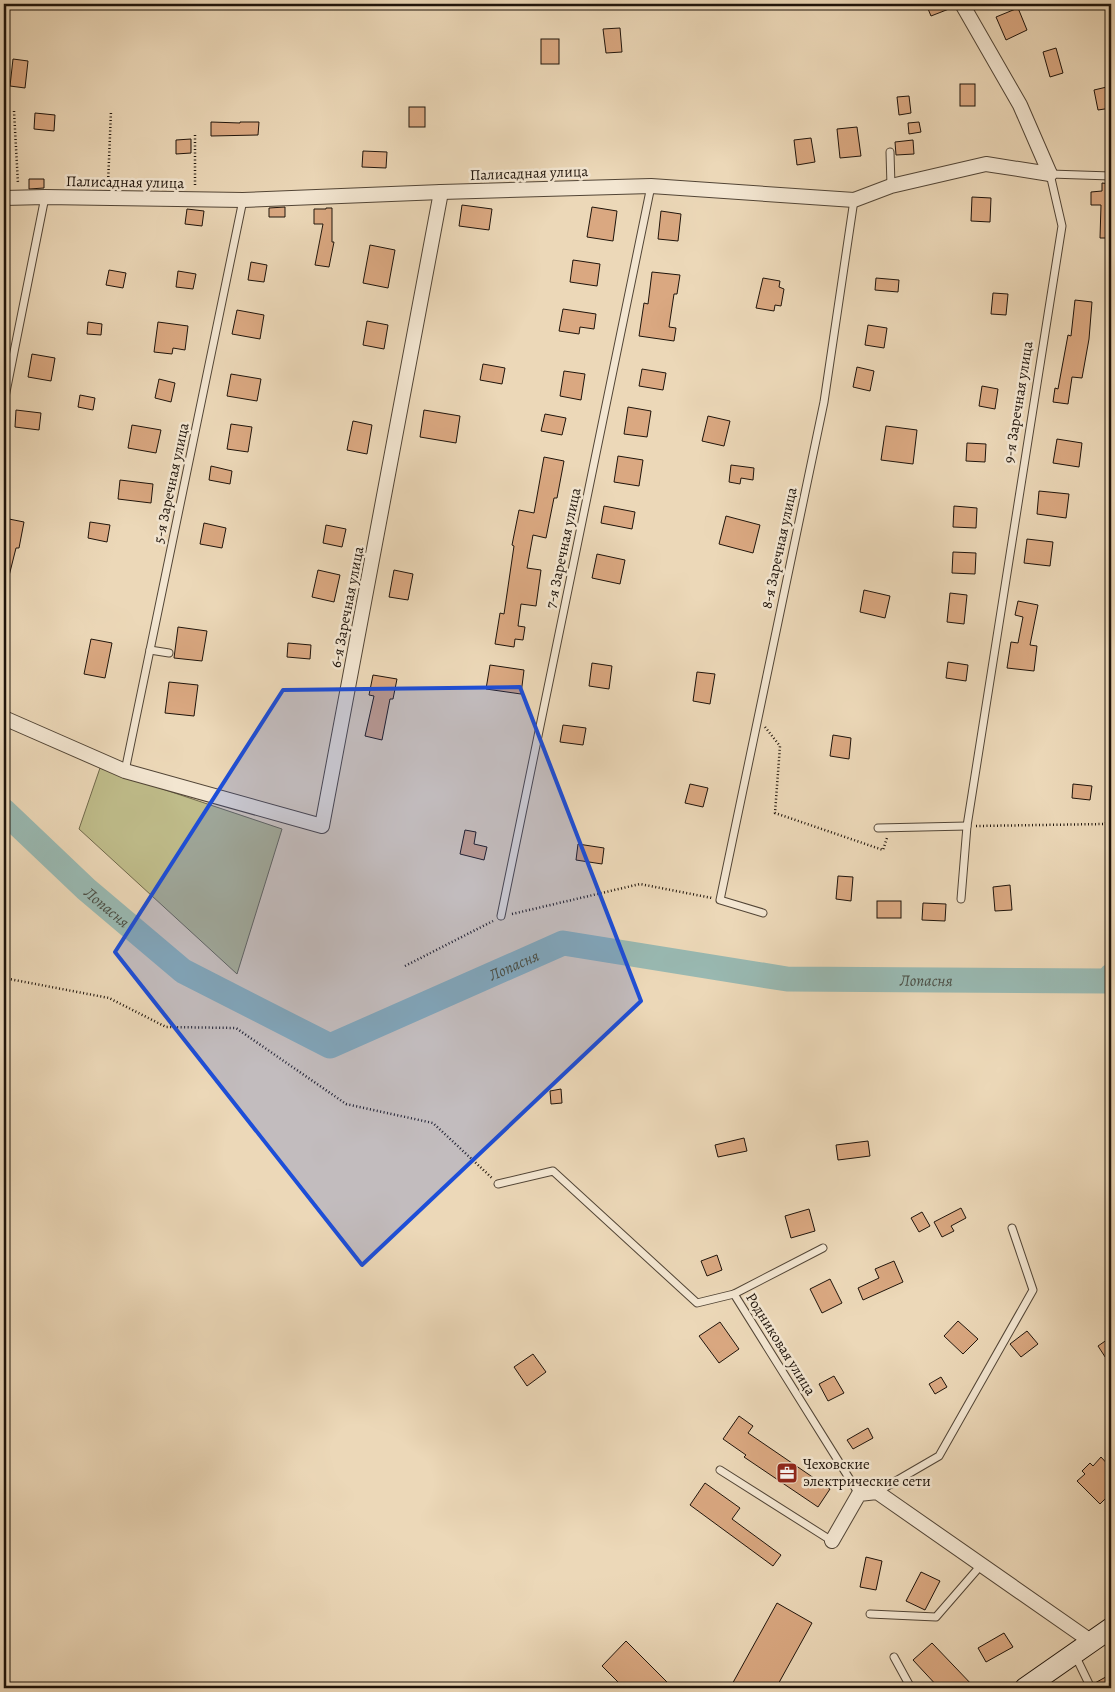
<svg xmlns="http://www.w3.org/2000/svg" width="1115" height="1692" viewBox="0 0 1115 1692" font-family="Alegreya,serif">
<style>
.green{fill:#bfbc8a;stroke:#6f684a}
.lines{fill:none;stroke-linecap:round;stroke-linejoin:round}
.river{stroke:#99b9b2;stroke-width:25}
.building{fill:#daa881;stroke:#1f140b}
.lane-casing{stroke:#524536;stroke-width:9}
.street-casing{stroke:#524536;stroke-width:16}
.secondary-casing{stroke:#1f140b;stroke-width:22}
.path{stroke:#1f140b;stroke-width:2.5;stroke-dasharray:1 2.5;stroke-linecap:butt}
.lane{stroke:#f3e6d1;stroke-width:7}
.street{stroke:#f3e6d1;stroke-width:14}
.secondary{stroke:#f3e6d1;stroke-width:20}
.marked{fill:#1d4ed8;fill-opacity:0.2;stroke:#1d4ed8;stroke-width:4;stroke-linejoin:round}
.labels{text-anchor:middle;stroke-width:5;stroke-linejoin:round;paint-order:stroke}
.street-label{font-size:15px;fill:#1f140b;stroke:#f3e6d1}
.poi-label{font-size:15px;fill:#1f140b;stroke:#f3e6d1;text-anchor:start}
.water-label{font-size:16px;font-style:italic;fill:#4a4e45;stroke:#f3e6d1}
</style>
<rect width="100%" height="100%" fill="#ecd8b8"/>
<filter id="stains"><feTurbulence type="fractalNoise" baseFrequency=".004" numOctaves="4"/><feColorMatrix values="0 0 0 0 .2 0 0 0 0 .09 0 0 0 0 .02 0 0 0 .5 -.17"/></filter>
<radialGradient id="worn" r=".72"><stop offset=".6" stop-color="#630" stop-opacity="0"/><stop offset="1" stop-color="#630" stop-opacity=".3"/></radialGradient>
<polygon class="green" points="100,768 282,829 237,974 79,829"/>
<g class="lines">
<path class="river" id="s1" d="M4,811l82,78 97,82 147,75 233,-103 224,36 320,2 4,-5"/>
</g>
<g class="building">
<polygon points="926,4 953,4 954,7 931,16"/>
<polygon points="1018,8 1027,30 1006,40 996,17"/>
<polygon points="620,28 622,52 606,53 603,29"/>
<rect x="541" y="39" width="18" height="25"/>
<polygon points="1056,48 1063,73 1050,77 1043,52"/>
<polygon points="13,59 28,61 25,88 10,86"/>
<rect x="960" y="84" width="15" height="22"/>
<polygon points="1111,86 1111,108 1098,110 1094,90"/>
<polygon points="909,96 911,113 899,115 897,97"/>
<rect x="409" y="107" width="16" height="20"/>
<polygon points="35,113 55,115 54,131 34,129"/>
<polygon points="211,122 240,123 240,122 259,122 258,135 211,136"/>
<polygon points="919,122 921,132 909,134 908,123"/>
<polygon points="857,127 861,156 840,158 837,129"/>
<polygon points="811,138 815,162 797,165 794,140"/>
<polygon points="191,139 191,153 176,154 176,140"/>
<polygon points="913,140 914,154 896,155 895,142"/>
<polygon points="363,151 387,152 386,168 362,167"/>
<polygon points="29,179 44,179 44,188 29,189"/>
<polygon points="1102,183 1111,184 1111,238 1100,238 1101,205 1091,205 1091,192 1102,191"/>
<polygon points="972,197 991,198 990,222 971,221"/>
<polygon points="462,205 492,209 489,230 459,226"/>
<polygon points="285,207 285,217 269,217 269,208"/>
<polygon points="592,207 617,211 613,241 587,237"/>
<polygon points="326,208 332,208 332,242 334,242 329,267 315,265 323,224 314,224 314,209 326,209"/>
<polygon points="187,209 204,211 202,226 185,224"/>
<polygon points="661,211 681,214 678,241 658,239"/>
<polygon points="370,245 395,250 388,288 363,283"/>
<polygon points="573,260 600,264 597,286 570,282"/>
<polygon points="251,262 267,265 264,282 248,280"/>
<polygon points="109,270 126,273 123,288 106,285"/>
<polygon points="178,271 196,274 193,289 176,287"/>
<polygon points="652,272 680,275 677,294 674,294 669,327 676,328 674,341 639,336 644,303 648,304"/>
<polygon points="763,278 780,281 779,287 784,289 781,306 775,305 774,311 756,308"/>
<polygon points="876,278 899,280 898,292 875,290"/>
<polygon points="993,293 1008,294 1006,315 991,314"/>
<polygon points="1075,300 1092,302 1089,339 1082,378 1072,377 1068,404 1053,402 1055,388 1058,389 1068,335 1071,336"/>
<polygon points="563,309 596,314 594,329 580,327 579,334 559,331"/>
<polygon points="237,310 264,315 260,339 232,334"/>
<polygon points="367,321 388,325 384,349 363,345"/>
<polygon points="88,322 102,324 101,335 87,334"/>
<polygon points="158,322 188,326 185,350 173,348 172,354 154,352"/>
<polygon points="868,325 887,328 884,348 865,345"/>
<polygon points="32,354 55,358 51,381 28,377"/>
<polygon points="483,364 505,368 502,384 480,380"/>
<polygon points="857,367 874,371 870,391 853,387"/>
<polygon points="642,369 666,373 663,390 639,386"/>
<polygon points="564,371 585,374 581,400 560,396"/>
<polygon points="231,374 261,379 257,401 227,396"/>
<polygon points="159,379 175,383 171,402 155,398"/>
<polygon points="982,386 998,389 995,409 979,406"/>
<polygon points="80,395 95,398 93,410 78,407"/>
<polygon points="628,407 651,411 647,437 624,434"/>
<polygon points="16,410 41,413 39,430 15,427"/>
<polygon points="424,410 460,416 456,443 420,437"/>
<polygon points="545,414 566,418 562,435 541,431"/>
<polygon points="708,416 730,421 724,446 702,441"/>
<polygon points="353,421 372,425 367,454 347,450"/>
<polygon points="231,424 252,427 248,452 227,449"/>
<polygon points="132,425 161,430 156,453 128,448"/>
<polygon points="886,426 917,430 913,464 881,460"/>
<polygon points="1057,439 1082,443 1079,467 1053,463"/>
<polygon points="967,443 986,444 985,462 966,461"/>
<polygon points="618,456 643,460 639,486 614,482"/>
<polygon points="544,457 564,461 557,498 554,498 546,538 533,535 527,568 541,570 536,606 521,604 518,626 525,627 523,640 515,639 514,647 495,644 500,613 504,614 514,546 512,545 519,510 534,513"/>
<polygon points="731,465 754,468 753,480 741,478 740,484 729,482"/>
<polygon points="211,466 232,471 230,484 209,480"/>
<polygon points="120,480 153,484 151,503 118,499"/>
<polygon points="1039,491 1069,494 1066,518 1037,514"/>
<polygon points="604,506 635,512 632,529 601,523"/>
<polygon points="954,506 977,508 976,528 953,527"/>
<polygon points="726,516 760,525 753,553 719,544"/>
<polygon points="4,518 24,522 19,548 16,548 8,580 4,579"/>
<polygon points="90,522 110,525 107,542 88,538"/>
<polygon points="204,523 226,528 222,548 200,544"/>
<polygon points="326,525 346,529 342,547 323,543"/>
<polygon points="1027,539 1053,542 1050,566 1024,563"/>
<polygon points="953,552 976,553 975,574 952,573"/>
<polygon points="597,554 625,560 620,584 592,578"/>
<polygon points="318,570 340,575 334,602 312,597"/>
<polygon points="394,570 413,574 408,600 389,597"/>
<polygon points="864,590 890,596 885,618 860,612"/>
<polygon points="950,593 967,595 964,624 947,622"/>
<polygon points="1018,601 1038,605 1030,645 1037,646 1034,671 1007,668 1011,642 1018,643 1023,617 1015,615"/>
<polygon points="178,627 207,631 202,661 174,658"/>
<polygon points="91,639 112,643 105,678 84,674"/>
<polygon points="288,643 311,645 310,659 287,657"/>
<polygon points="948,662 968,665 966,681 946,678"/>
<polygon points="592,663 612,666 609,689 589,686"/>
<polygon points="490,665 524,670 521,694 486,689"/>
<polygon points="697,672 715,674 710,704 693,701"/>
<polygon points="373,675 397,679 393,699 390,699 382,740 365,736 374,696 369,695"/>
<polygon points="169,682 198,685 194,716 165,713"/>
<polygon points="563,725 586,728 583,745 560,742"/>
<polygon points="833,735 851,738 849,759 830,756"/>
<polygon points="690,784 708,788 703,807 685,803"/>
<polygon points="1073,784 1092,786 1090,800 1072,798"/>
<polygon points="465,830 476,832 474,844 487,847 484,860 460,854"/>
<polygon points="578,844 604,848 602,864 576,860"/>
<polygon points="838,876 853,877 851,901 836,899"/>
<polygon points="1010,885 1012,910 995,911 993,887"/>
<rect x="877" y="901" width="24" height="17"/>
<polygon points="923,903 946,904 945,921 922,920"/>
<polygon points="561,1089 562,1103 551,1104 550,1091"/>
<polygon points="744,1138 747,1151 718,1157 715,1145"/>
<polygon points="868,1141 870,1156 838,1160 836,1145"/>
<polygon points="961,1208 966,1218 951,1226 954,1231 942,1237 934,1222"/>
<polygon points="809,1209 815,1231 791,1238 785,1216"/>
<polygon points="922,1212 930,1226 919,1232 911,1218"/>
<polygon points="717,1255 722,1270 707,1276 701,1261"/>
<polygon points="894,1261 903,1282 863,1300 858,1288 879,1278 875,1269"/>
<polygon points="830,1279 842,1303 822,1313 810,1289"/>
<polygon points="958,1321 978,1339 963,1354 944,1336"/>
<polygon points="720,1322 739,1349 719,1363 699,1336"/>
<polygon points="1027,1331 1038,1344 1021,1357 1010,1344"/>
<polygon points="1111,1337 1111,1366 1098,1346"/>
<polygon points="533,1354 546,1372 527,1386 514,1367"/>
<polygon points="834,1376 844,1393 828,1401 819,1384"/>
<polygon points="941,1377 947,1387 935,1394 929,1384"/>
<polygon points="739,1416 753,1426 748,1433 830,1489 818,1507 744,1457 746,1455 723,1439"/>
<polygon points="868,1428 873,1438 853,1449 847,1440"/>
<polygon points="1101,1457 1111,1468 1111,1493 1100,1504 1077,1481 1085,1474 1082,1471 1090,1463 1093,1466"/>
<polygon points="705,1483 740,1508 732,1519 781,1555 773,1566 690,1505"/>
<polygon points="866,1557 882,1561 876,1590 860,1587"/>
<polygon points="921,1572 940,1581 925,1610 906,1601"/>
<polygon points="777,1603 812,1623 776,1688 730,1688"/>
<polygon points="1004,1633 1013,1647 986,1662 978,1648"/>
<polygon points="626,1641 673,1688 624,1688 602,1666"/>
<polygon points="932,1643 975,1688 939,1688 913,1660"/>
<polygon points="1111,1674 1111,1688 1096,1688 1095,1683"/>
</g>
<g class="lines">
<g class="lane-casing">
<g id="lane">
<polyline points="890,152 891,186"/>
<polyline points="4,402 45,197"/>
<polyline points="150,650 169,653"/>
<polyline points="125,771 243,200"/>
<polyline points="878,828 967,826"/>
<polyline points="961,899 967,826 1062,226 1050,174 1111,176"/>
<polyline points="763,913 720,900 824,402 854,200"/>
<polyline points="501,916 651,186"/>
<polyline points="498,1184 553,1171 697,1303 734,1294"/>
<polyline points="823,1248 734,1294 859,1494"/>
<polyline points="720,1470 832,1541"/>
<polyline points="877,1492 939,1456 1033,1290 1012,1228"/>
<polyline points="870,1614 936,1617 982,1564"/>
<polyline points="1075,1655 1091,1688"/>
<polyline points="894,1657 911,1688"/>
</g>
</g>
<g class="street-casing">
<g id="street">
<polyline points="962,4 1020,105 1050,174"/>
<polyline points="4,198 45,197 243,200 441,192 651,186 854,200 891,186 986,164 1050,174"/>
<polyline points="4,718 125,771 322,826 441,192"/>
<polyline points="832,1541 859,1494 877,1492 1092,1642"/>
</g>
</g>
<g class="secondary-casing">
<polyline id="secondary" points="1025,1688 1111,1628"/>
</g>
<g class="path">
<polyline points="14,111 18,184"/>
<polyline points="195,135 195,185"/>
<polyline points="108,184 111,111"/>
<polyline points="765,727 780,746 775,813 883,850 887,838"/>
<polyline points="976,826 1105,824 1111,819"/>
<polyline points="512,914 640,884 712,898"/>
<polyline points="405,966 493,921"/>
<polyline points="4,978 109,998 166,1027 236,1028 346,1104 433,1123 492,1178"/>
</g>
<use href="#lane" class="lane"/>
<use href="#street" class="street"/>
<use href="#secondary" class="secondary"/>
</g>
<path class="marked" d="M520,687l121,314 -279,264 -247,-313 168,-262z"/>
<defs>
<g id="office-square" transform="scale(1.125)"><rect x="-9" y="-9" width="18" height="18" rx="4" fill="#8f2418" stroke="#f3e6d1"/><path d="M-6-3h4V-5.5h4V-3h4V5H-6ZM-1-4.5V-3h2v-1.5ZM-6 0V1H6V0Z" fill="#fff"/></g>
</defs>
<g fill-rule="evenodd">
<use href="#office-square" x="787" y="1473"/>
</g>
<g class="labels">
<g class="street-label">
<text transform="translate(529 173) rotate(-2)" y="5">Палисадная улица</text>
<text transform="translate(125 182) rotate(1)" y="5">Палисадная улица</text>
<text transform="translate(1018 402) rotate(-81)" y="5">9-я Заречная улица</text>
<text transform="translate(171 483) rotate(-78)" y="5">5-я Заречная улица</text>
<text transform="translate(563 548) rotate(-78)" y="5">7-я Заречная улица</text>
<text transform="translate(779 548) rotate(-78)" y="5">8-я Заречная улица</text>
<text transform="translate(347 607) rotate(-79)" y="5">6-я Заречная улица</text>
<text transform="translate(781 1344) rotate(58)" y="5">Родниковая улица</text>
</g>
<g class="poi-label">
<text x="803" y="1469">Чеховские<tspan x="803" dy="17">электрические сети</tspan></text>
</g>
<g class="water-label">
<text dy="6" stroke="none"><textPath href="#s1" startOffset="141">Лопасня</textPath></text>
<text dy="6" stroke="none"><textPath href="#s1" startOffset="606">Лопасня</textPath></text>
<text dy="6" stroke="none"><textPath href="#s1" startOffset="1026">Лопасня</textPath></text>
</g>
</g>
<rect width="1115" height="1692" fill="none" stroke="#ecd8b8" stroke-width="20"/>
<rect x="5" y="5" width="1105" height="1682" fill="none" stroke="#1f140b" stroke-width="2.5"/>
<rect x="10" y="10" width="1095" height="1672" fill="none" stroke="#1f140b"/>
<rect width="100%" height="100%" filter="url(#stains)"/>
<rect width="100%" height="100%" fill="url(#worn)"/>
</svg>
